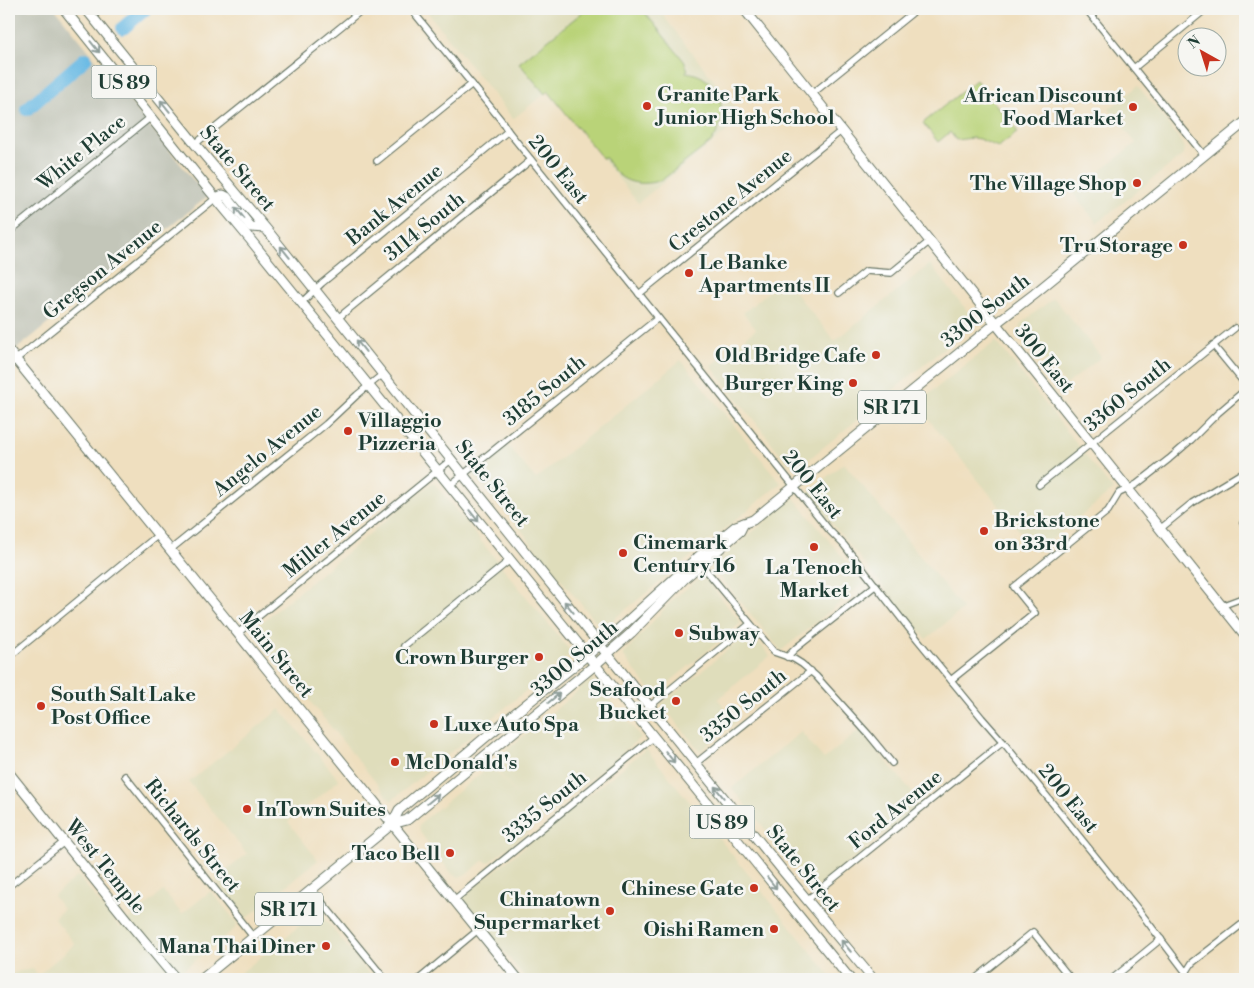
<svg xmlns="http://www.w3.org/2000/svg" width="1254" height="988" viewBox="0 0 1254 988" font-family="'Libre Bodoni',serif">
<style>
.built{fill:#dfddbb}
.industrial{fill:#c3c6b9}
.green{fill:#b9d378;stroke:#6c8856}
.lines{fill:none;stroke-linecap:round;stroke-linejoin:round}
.river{stroke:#69bae4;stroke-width:14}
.street-casing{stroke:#687665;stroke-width:8}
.secondary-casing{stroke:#687665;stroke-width:11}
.primary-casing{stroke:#687665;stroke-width:11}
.street{stroke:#fff;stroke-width:5.5}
.secondary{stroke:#fff;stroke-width:9}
.primary{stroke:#fff;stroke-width:9}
.oneway{stroke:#8f9e9a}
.poi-dot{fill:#c8321e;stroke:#f6f6f2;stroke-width:2}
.labels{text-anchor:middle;stroke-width:5;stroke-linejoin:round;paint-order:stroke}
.shield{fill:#f6f6f2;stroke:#60746d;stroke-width:1}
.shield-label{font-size:19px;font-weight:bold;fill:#1f3d34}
.poi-label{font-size:20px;font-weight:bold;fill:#1f3d34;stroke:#f6f6f2;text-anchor:end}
.street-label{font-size:20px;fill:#1f3d34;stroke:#f6f6f2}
</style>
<rect width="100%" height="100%" fill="#f6f6f2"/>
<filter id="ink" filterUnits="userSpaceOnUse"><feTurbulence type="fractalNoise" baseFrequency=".02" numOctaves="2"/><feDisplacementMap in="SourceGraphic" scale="10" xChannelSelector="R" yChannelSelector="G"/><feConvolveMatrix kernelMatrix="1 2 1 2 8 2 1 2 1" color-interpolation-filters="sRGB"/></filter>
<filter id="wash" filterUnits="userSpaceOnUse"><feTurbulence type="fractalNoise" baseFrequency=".0096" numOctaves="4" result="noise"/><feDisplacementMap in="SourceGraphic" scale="20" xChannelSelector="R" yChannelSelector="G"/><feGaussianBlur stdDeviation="1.12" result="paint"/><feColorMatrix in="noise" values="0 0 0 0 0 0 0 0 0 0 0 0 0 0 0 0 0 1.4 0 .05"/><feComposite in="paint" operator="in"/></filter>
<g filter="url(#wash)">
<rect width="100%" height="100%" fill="#efdfbf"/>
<g class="built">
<polygon points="425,9 658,9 743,118 638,203 548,91 513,119"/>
<polygon points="1138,86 1179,138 1184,146 1183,155 1097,223 1073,193 1136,143 1109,109"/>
<polygon points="930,264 976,322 808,460 794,466 787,462 711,366 756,329 743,313 784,279 835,341"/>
<polygon points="1054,298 1101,357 1066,385 1022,334 1020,329 1021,324 1025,320"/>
<polygon points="996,341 1113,490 1037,552 916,404"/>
<polygon points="681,360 781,483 602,629 533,546 522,531 473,474 507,445 536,479"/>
<polygon points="844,463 963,609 926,639 807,493"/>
<polygon points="433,482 572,653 391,801 252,630"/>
<polygon points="794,498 864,583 781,651 711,566"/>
<polygon points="703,576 741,623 654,695 623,655 674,598"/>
<polygon points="750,631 770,656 718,699 736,722 700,751 661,704 680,689"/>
<polygon points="592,679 641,737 539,821 540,823 488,863 484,860 468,873 459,877 453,875 435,853 420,832 419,826 424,820 491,765 522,801 491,763"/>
<polygon points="280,709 339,780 288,822 318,860 247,918 215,880 247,854 189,782"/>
<polygon points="860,730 922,804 814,890 732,788 801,732 824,759"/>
<polygon points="646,749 688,800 833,979 526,979 461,898"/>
<polygon points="78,876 120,928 163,891 182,914 211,891 237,923 236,928 171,979 9,979 9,975 19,971 33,969 38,975 75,944 54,918 63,909 53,896"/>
<polygon points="318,911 371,976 367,979 233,979"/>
</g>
<polygon class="industrial" points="9,9 55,9 207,197 9,355"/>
<g class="green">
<path d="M582,9h60l42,52 4,9 -3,2c36,3 47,44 26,70l-49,38c-24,8 -45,2 -56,-22h-4l-54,-67 -3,3 -26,-31 65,-52z"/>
<polygon points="976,80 1018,132 998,147 979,139 972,138 956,140 950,132 938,142 923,123"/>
</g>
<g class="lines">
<g class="river">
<polyline points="123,28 145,9"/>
<polyline points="27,109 85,59"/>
</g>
</g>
</g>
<g filter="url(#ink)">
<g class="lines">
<g class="street-casing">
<g id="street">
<polyline points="411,9 501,120 508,131 830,531 844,545 918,640 982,718 1003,742 1137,908 1191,979"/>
<polyline points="1086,9 1204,155"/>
<polyline points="1134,68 1206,9"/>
<polyline points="812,94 917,9"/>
<polyline points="195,144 363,9"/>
<polyline points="377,161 472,84"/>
<polyline points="9,232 151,117"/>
<polyline points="839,293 866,271 891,273 930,241"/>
<polyline points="639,294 841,131"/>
<polyline points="301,303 322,283 508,131"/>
<polyline points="338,318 531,160"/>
<polyline points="1213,345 1245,384"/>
<polyline points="9,365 216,198"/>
<polyline points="1039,485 1235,328"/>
<polyline points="449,486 658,318"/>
<polyline points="1245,521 1243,523 1245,525"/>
<polyline points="1160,529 1192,503 1245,471"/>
<polyline points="170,550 326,424 357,395 383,374"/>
<polyline points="701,564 774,652 794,659 802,664 816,676 869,735 892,763"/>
<polyline points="1221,606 1245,597"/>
<polyline points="238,633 452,459"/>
<polyline points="404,646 510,560"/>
<polyline points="9,657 158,535"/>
<polyline points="787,657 796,648 876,585"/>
<polyline points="951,680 1035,613 1014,587 1108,511 1119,493 1128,489 1137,484 1169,459 1191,440 1218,413 1245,390"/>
<polyline points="650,706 750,624"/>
<polyline points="696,763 811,671"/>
<polyline points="125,776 254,938"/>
<polyline points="9,886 64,842"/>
<polyline points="312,890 385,979"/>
<polyline points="454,900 654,737"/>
<polyline points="807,900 1003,742"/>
<polyline points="419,979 478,930"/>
<polyline points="975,979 1033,932 1071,979"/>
<polyline points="1112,979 1161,939"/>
<polyline points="1182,979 1192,963 1241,925"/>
</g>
</g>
<g class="secondary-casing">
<g id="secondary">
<polyline points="744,9 1245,635"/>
<polyline points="9,351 518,979"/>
<polyline points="9,773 126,919 176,979"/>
</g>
</g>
<g class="primary-casing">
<g id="primary">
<polyline points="64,9 209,190 249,238 850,979"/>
<polyline points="86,9 195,144 267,230 591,634 783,871 873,979"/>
<polyline points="216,198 223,195 227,197 251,227 265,228"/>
<polyline points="392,824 407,820 595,665 631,633 685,578 740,531 744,523"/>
<polyline points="202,979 392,824 399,810 487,736 612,635 698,557 736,526 753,520 995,324 1034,294 1245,122"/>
</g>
</g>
<use href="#street" class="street"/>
<use href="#secondary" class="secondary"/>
<use href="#primary" class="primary"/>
</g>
<defs><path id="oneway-shaft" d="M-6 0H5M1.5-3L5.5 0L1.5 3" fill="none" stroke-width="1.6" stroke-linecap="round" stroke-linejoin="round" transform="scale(1.25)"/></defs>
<g class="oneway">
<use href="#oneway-shaft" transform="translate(95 47) rotate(51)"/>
<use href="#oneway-shaft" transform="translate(165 106) rotate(-129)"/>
<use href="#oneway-shaft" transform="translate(240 213) rotate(-129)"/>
<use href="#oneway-shaft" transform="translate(285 252) rotate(-129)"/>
<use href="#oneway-shaft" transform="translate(361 346) rotate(-128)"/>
<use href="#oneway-shaft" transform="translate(474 516) rotate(51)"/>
<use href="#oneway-shaft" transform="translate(569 607) rotate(-129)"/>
<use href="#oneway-shaft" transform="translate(554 698) rotate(-40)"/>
<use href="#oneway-shaft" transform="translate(670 757) rotate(51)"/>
<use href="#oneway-shaft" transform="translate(719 792) rotate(-129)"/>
<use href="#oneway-shaft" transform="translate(433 799) rotate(-40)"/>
<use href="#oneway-shaft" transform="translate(772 883) rotate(51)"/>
<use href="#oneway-shaft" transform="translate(846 946) rotate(-130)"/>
</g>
</g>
<g class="poi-dot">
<circle cx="647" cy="106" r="5"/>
<circle cx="1133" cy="107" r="5"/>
<circle cx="1137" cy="183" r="5"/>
<circle cx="1183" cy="245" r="5"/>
<circle cx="689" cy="273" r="5"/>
<circle cx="876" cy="355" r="5"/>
<circle cx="853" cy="383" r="5"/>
<circle cx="348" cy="431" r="5"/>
<circle cx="984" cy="531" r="5"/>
<circle cx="814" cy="547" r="5"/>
<circle cx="623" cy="553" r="5"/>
<circle cx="679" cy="633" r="5"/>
<circle cx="539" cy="657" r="5"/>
<circle cx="676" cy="701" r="5"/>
<circle cx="41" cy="706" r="5"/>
<circle cx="434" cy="724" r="5"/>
<circle cx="395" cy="762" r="5"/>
<circle cx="247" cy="809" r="5"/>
<circle cx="450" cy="853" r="5"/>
<circle cx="754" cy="888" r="5"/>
<circle cx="610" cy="911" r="5"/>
<circle cx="774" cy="929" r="5"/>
<circle cx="326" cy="946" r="5"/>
</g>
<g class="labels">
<g class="shield">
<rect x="91.5" y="65.5" width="65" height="33" rx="4"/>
<rect x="858" y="390.5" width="68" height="33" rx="4"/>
<rect x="689.5" y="805.5" width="65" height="33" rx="4"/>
<rect x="255" y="892.5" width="68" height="33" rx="4"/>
</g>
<g class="shield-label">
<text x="124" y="89">US 89</text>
<text x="892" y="414">SR 171</text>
<text x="722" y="829">US 89</text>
<text x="289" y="916">SR 171</text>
</g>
<g class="poi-label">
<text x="657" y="101" text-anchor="start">Granite Park<tspan x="657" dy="23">Junior High School</tspan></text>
<text x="1123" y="102">African Discount<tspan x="1123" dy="23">Food Market</tspan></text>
<text x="1127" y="190">The Village Shop</text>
<text x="1173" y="252">Tru Storage</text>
<text x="699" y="269" text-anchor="start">Le Banke<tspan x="699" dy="23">Apartments II</tspan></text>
<text x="866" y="362">Old Bridge Cafe</text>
<text x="843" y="390">Burger King</text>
<text x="358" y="427" text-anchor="start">Villaggio<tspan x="358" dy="23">Pizzeria</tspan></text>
<text x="994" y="527" text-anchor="start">Brickstone<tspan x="994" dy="23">on 33rd</tspan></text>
<text x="633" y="549" text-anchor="start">Cinemark<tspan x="633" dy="23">Century 16</tspan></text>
<text x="814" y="574" text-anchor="middle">La Tenoch<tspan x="814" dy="23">Market</tspan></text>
<text x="689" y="640" text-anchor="start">Subway</text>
<text x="529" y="664">Crown Burger</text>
<text x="666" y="696">Seafood<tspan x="666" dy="23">Bucket</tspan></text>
<text x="51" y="701" text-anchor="start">South Salt Lake<tspan x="51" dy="23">Post Office</tspan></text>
<text x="444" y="731" text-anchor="start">Luxe Auto Spa</text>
<text x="405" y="769" text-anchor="start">McDonald's</text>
<text x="257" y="816" text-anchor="start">InTown Suites</text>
<text x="440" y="860">Taco Bell</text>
<text x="744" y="895">Chinese Gate</text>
<text x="600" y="906">Chinatown<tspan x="600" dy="23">Supermarket</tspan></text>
<text x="764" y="936">Oishi Ramen</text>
<text x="316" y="953">Mana Thai Diner</text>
</g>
<g class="street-label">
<text transform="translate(81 152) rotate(-39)" y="7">White Place</text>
<text transform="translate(238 168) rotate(50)" y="7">State Street</text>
<text transform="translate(559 169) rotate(51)" y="7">200 East</text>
<text transform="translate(730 200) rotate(-39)" y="7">Crestone Avenue</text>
<text transform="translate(394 204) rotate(-39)" y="7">Bank Avenue</text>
<text transform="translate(424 226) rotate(-39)" y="7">3114 South</text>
<text transform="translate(102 269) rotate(-39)" y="7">Gregson Avenue</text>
<text transform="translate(985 310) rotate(-38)" y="7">3300 South</text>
<text transform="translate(1045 358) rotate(51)" y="7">300 East</text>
<text transform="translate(544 390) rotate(-39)" y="7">3185 South</text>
<text transform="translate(1127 394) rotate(-39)" y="7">3360 South</text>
<text transform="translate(267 450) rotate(-39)" y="7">Angelo Avenue</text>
<text transform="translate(493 483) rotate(51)" y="7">State Street</text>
<text transform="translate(813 484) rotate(51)" y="7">200 East</text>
<text transform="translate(334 534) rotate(-39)" y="7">Miller Avenue</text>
<text transform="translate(277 654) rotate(51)" y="7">Main Street</text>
<text transform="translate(574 658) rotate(-40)" y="7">3300 South</text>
<text transform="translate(743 705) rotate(-39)" y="7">3350 South</text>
<text transform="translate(1069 798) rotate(51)" y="7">200 East</text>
<text transform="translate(544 806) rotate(-39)" y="7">3335 South</text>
<text transform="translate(895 809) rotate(-39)" y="7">Ford Avenue</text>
<text transform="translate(193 835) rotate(51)" y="7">Richards Street</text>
<text transform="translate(106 866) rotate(51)" y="7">West Temple</text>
<text transform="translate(804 868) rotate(51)" y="7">State Street</text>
</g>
</g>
<rect width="1254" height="988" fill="none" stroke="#f6f6f2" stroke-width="30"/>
<g transform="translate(1202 52) rotate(321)"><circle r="24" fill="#f6f6f2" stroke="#a0aca6"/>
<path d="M0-4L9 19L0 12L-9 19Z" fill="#c8321e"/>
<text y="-8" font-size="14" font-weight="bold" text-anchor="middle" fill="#1f3d34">N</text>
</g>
</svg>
